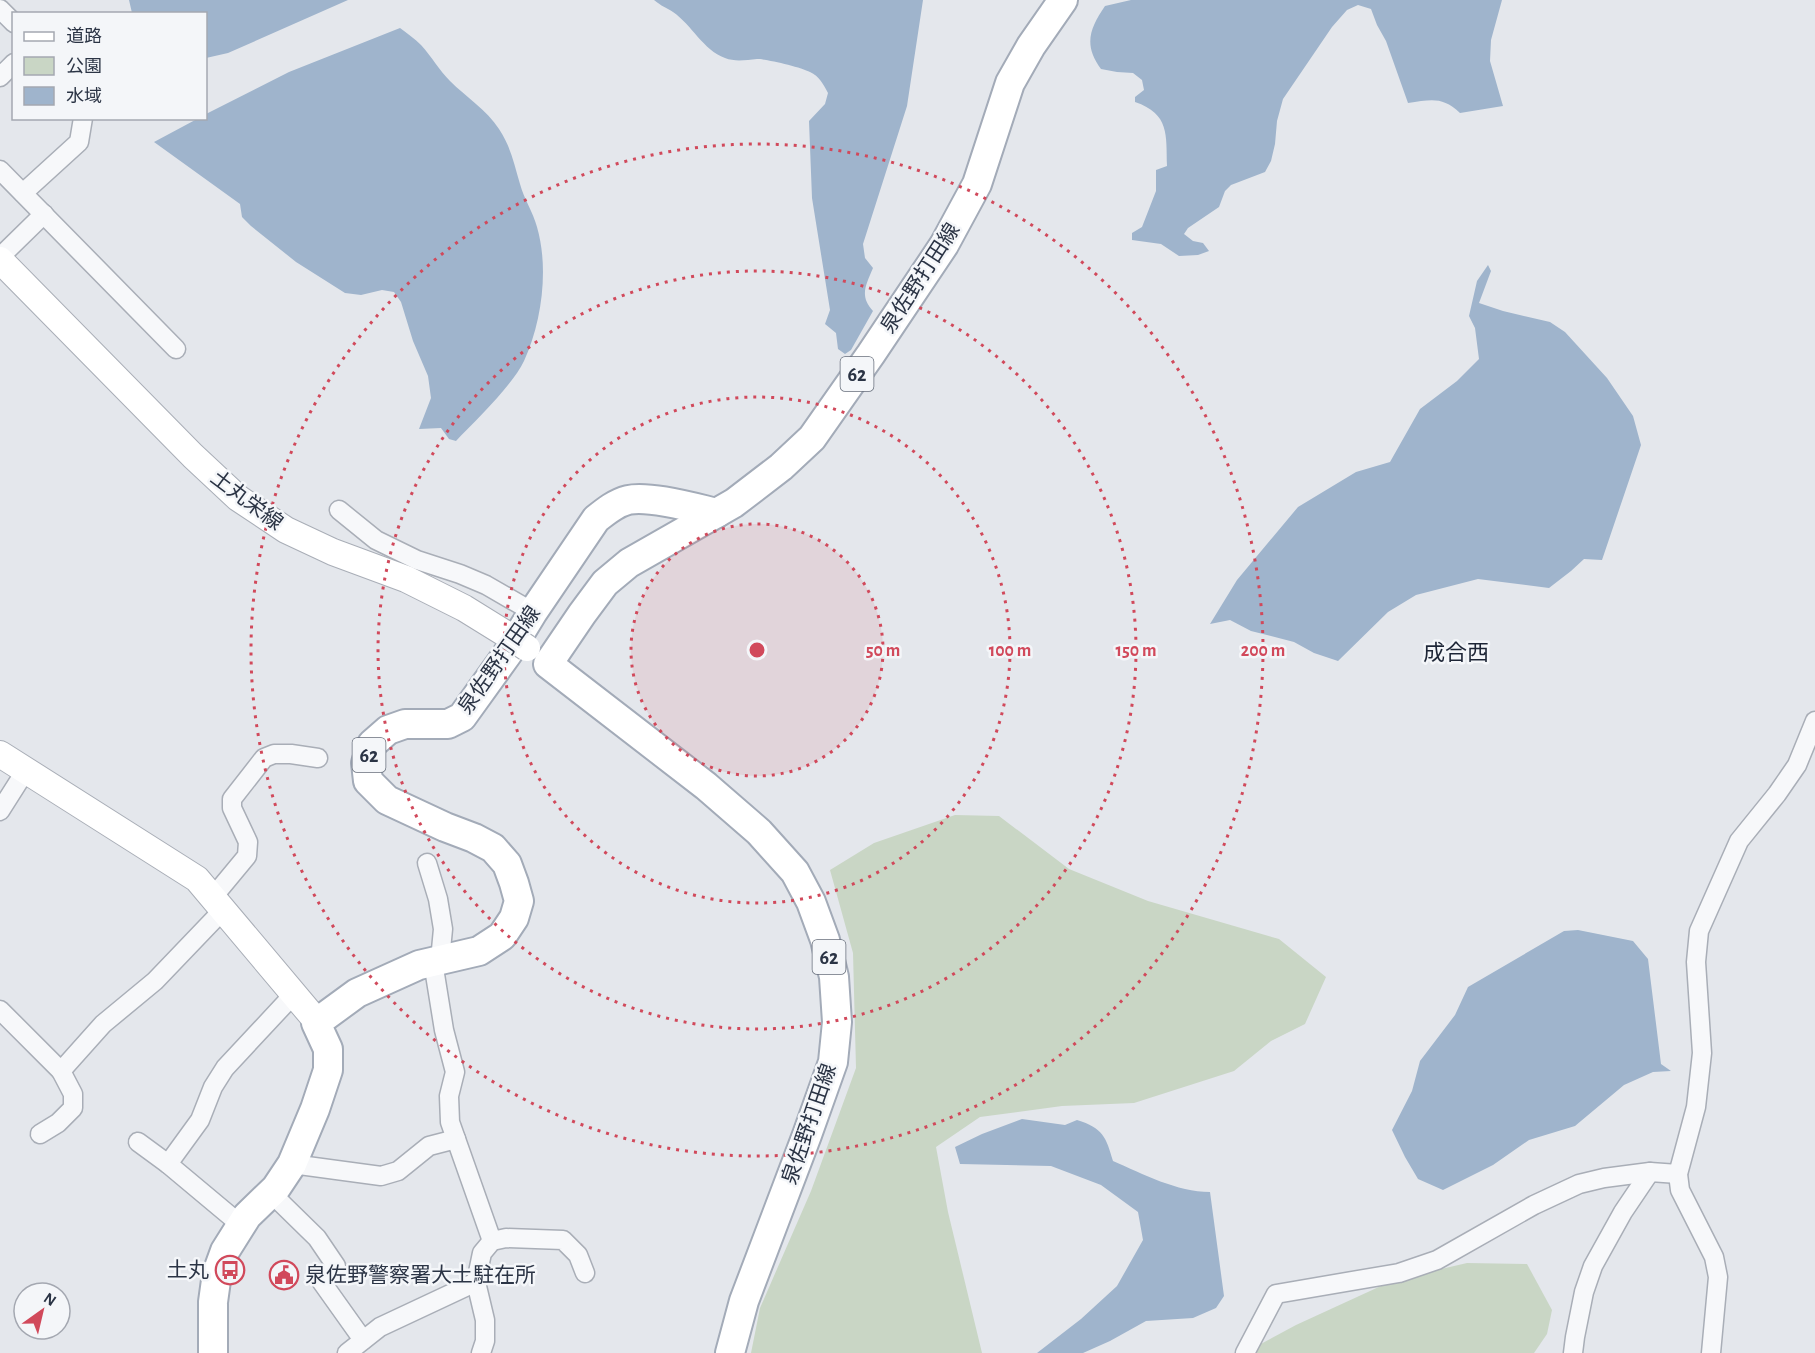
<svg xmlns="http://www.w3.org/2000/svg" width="1815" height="1353" viewBox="0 0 1815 1353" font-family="'Alegreya Sans','Noto Sans JP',sans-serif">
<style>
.green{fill:#c9d6c5}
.water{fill:#9fb4cc}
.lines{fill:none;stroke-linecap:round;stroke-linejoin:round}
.minor-casing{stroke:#a9aeb7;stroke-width:21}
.secondary-casing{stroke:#a9aeb7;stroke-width:28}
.primary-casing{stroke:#a3abb8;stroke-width:32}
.minor{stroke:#f7f8fa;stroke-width:18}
.secondary{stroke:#fff;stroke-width:26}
.primary{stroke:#fff;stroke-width:28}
.secondary-bridge-casing{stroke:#a9aeb7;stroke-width:28;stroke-linecap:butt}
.secondary-bridge{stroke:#fff;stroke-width:26}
.ring{fill:none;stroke:#d1495b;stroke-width:3;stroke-dasharray:3 6}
.labels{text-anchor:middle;stroke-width:5;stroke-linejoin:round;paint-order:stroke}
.shield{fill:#f4f6f9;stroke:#676e7b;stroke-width:1.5}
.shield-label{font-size:20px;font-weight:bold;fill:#2b3445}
.street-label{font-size:21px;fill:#2b3445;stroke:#f4f6f9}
.poi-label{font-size:21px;fill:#2b3445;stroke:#f4f6f9;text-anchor:end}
.neighbourhood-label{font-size:22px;fill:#1d2536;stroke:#f4f6f9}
.centre{fill:#d1495b;stroke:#f4f6f9;stroke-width:3}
.ring-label{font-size:18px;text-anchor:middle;font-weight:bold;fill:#d1495b;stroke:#f4f6f9;stroke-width:5;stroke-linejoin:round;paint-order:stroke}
</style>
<rect width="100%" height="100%" fill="#e4e7ec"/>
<g class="green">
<polygon points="955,815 999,816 1069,869 1148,901 1279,939 1326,977 1305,1024 1271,1041 1234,1071 1134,1103 1062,1106 980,1117 936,1147 948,1212 982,1353 751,1353 760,1308 811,1191 856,1068 853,953 830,870 874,843"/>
<polygon points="1467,1263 1527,1264 1552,1310 1547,1334 1534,1353 1244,1353 1296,1325 1394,1280"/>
</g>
<g class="water">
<polygon points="129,0 348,0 228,53 206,58 206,14 132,13"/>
<path d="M654,0h269l-16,106 -44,138 2,14 8,10c-7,17 -14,28 0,43l-22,39 -6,4 -7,-5 -2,-16 -11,-9 5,-14 -18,-112 -3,-77 16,-17 3,-11c-4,-8 -9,-17 -18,-21 -9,-5 -43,-13 -53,-13 -11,1 -22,3 -32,-1 -22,-8 -33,-33 -52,-46 -6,-4 -12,-6 -19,-12z"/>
<path d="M1131,0h371l-11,40 -1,21 13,45 -43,7c-18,-17 -29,-13 -52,-10l-22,-62 -9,-16 -6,-16 -13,-4 -11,5 -15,17 -49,72 -6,22 -2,23 -4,17 -6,11 -34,13 -6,6 -6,16 -31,21 -4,6 9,7 10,2 6,8 -11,4 -19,1 -18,-12 -29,-4v-7l10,-6 14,-36v-21l11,-4c-1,-31 3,-52 -32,-64v-5l9,-7 -2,-10 -9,-7 -16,-1 -16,-3c-18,-24 -11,-41 4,-63z"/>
<path d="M400,28c7,5 15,11 21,17 11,12 18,25 29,36 16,16 37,29 49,48 12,18 15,35 21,55 4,15 13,28 17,43 12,41 5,95 -13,134 -12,25 -48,59 -68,80l-7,-2 -8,-11 -22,1 12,-31 -3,-22 -15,-35 -12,-39 -7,-10 -12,-2 -21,5 -16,-2 -49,-31 -45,-36 -9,-9 -2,-13 -86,-62 43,-23 9,-1v-4l83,-42z"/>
<polygon points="1488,265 1491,271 1479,303 1503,311 1550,322 1565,332 1607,378 1633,416 1641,445 1602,560 1584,559 1571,571 1549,588 1478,579 1416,595 1388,612 1338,661 1314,653 1294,642 1251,631 1230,620 1210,624 1237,580 1298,507 1356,472 1390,462 1420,409 1457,381 1479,359 1475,328 1469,316 1477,281"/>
<polygon points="1578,930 1633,941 1648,959 1661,1064 1671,1071 1653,1072 1624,1085 1575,1126 1529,1140 1493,1165 1443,1190 1418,1179 1405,1157 1392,1130 1412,1091 1420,1061 1455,1015 1468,987 1564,931"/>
<path d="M1022,1119l43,6 12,-5c26,8 29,17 36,41 30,13 64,31 97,31l14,104 -8,12 -23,10 -47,3 -36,20 -27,12h-46l44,-34 36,-33 26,-46 -5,-28 -37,-27 -50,-19 -91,-2 -5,-17 27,-13z"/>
</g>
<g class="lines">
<g class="minor-casing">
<g id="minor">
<polyline points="0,9 14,23"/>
<polyline points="0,77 14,63"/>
<polyline points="0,170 176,349"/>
<polyline points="23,193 79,142 83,118"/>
<polyline points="0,257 44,214"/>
<polyline points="339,510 376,540 417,560 460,574 486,585 533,612"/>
<polyline points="0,811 26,770"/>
<polyline points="427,863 438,899 443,929 440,960"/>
<polyline points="213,897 247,856 248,842 232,808 232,799 264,758 274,754 291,754 318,758"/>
<polyline points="433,962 444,1030 455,1072 449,1096 450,1122 492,1241"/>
<polyline points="0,1010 61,1071 103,1024 155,981 224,909"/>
<polyline points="40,1134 58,1123 73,1108 73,1094 61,1071"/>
<polyline points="138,1142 168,1164 241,1225"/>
<polyline points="168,1164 200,1120 213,1087 225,1068 294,994"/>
<polyline points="292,1164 381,1176 398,1171 429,1146 456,1139"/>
<polyline points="271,1193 317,1238 336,1266 321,1281 363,1340"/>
<polyline points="347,1353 380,1327 476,1282"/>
<polyline points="481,1353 485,1341 485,1320 476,1282 482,1253 492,1241 506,1238 563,1240 578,1255 585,1273"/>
<polyline points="1245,1353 1276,1294 1399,1273 1437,1260 1534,1205 1579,1184 1604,1178 1650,1172 1678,1174"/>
<polyline points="1573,1353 1575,1337 1584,1292 1593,1266 1623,1212 1650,1172"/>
<polyline points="1711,1353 1718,1277 1714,1257 1680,1190 1678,1174 1696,1107 1702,1053 1696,962 1699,931 1739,841 1777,794 1797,765 1815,721"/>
</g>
</g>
<g class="secondary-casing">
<g id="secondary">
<polyline points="0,260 193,456 238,498 286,530 333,552 406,579 464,608 506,634"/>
<polyline points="0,754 197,879 314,1018 316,1023"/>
</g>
</g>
<g class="primary-casing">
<g id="primary">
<path d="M213,1353v-51l4,-29 8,-22 22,-35 29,-28 16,-24 23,-55 13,-39v-21l-12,-26 41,-30 62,-28 60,-14 23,-15 12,-18 5,-17 -5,-18 -7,-19 -14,-16 -19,-10 -29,-11 -58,-27 -19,-19 -2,-18 6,-19 16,-14 17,-6h43l14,-7 46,-64 25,-41 63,-93c10,-8 20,-16 32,-19 21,-5 67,8 89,13"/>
<polyline points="730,1353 744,1301 807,1135 833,1062 837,1022 834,977 825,940 811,902 795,872 759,832 706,786 548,664 582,614 605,583 629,563 734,503 781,467 812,438 871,354 944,245 977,184 1010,83 1031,46 1063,0"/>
</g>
</g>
<use href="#minor" class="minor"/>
<use href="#secondary" class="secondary"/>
<use href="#primary" class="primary"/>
<g class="secondary-bridge-casing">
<polyline id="secondary-bridge" points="506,634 527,648"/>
</g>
<use href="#secondary-bridge" class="secondary-bridge"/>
</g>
<circle cx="757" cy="650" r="126" fill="#d1495b" fill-opacity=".12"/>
<g class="ring">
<circle cx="757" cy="650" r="126"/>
<circle cx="757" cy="650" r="253"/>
<circle cx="757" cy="650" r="379"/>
<circle cx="757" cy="650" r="506"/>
</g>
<defs>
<g id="bus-ring" transform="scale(1.5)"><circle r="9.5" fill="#f4f6f9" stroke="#d1495b" stroke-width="1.5"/><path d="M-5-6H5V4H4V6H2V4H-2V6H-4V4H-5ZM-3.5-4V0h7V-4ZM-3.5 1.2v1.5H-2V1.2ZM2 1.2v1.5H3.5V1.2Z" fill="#d1495b"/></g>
<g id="civic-ring" transform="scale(1.5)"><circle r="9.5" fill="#f4f6f9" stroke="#d1495b" stroke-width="1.5"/><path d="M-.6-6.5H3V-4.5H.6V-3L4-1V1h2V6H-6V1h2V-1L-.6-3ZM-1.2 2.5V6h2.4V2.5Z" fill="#d1495b"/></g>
</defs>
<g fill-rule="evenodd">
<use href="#bus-ring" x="230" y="1270"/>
<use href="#civic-ring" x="284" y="1275"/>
</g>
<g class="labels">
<g class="shield">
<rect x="840.5" y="357" width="33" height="34" rx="4.5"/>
<rect x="352.5" y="738" width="33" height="34" rx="4.5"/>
<rect x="812.5" y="940" width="33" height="34" rx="4.5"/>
</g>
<g class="shield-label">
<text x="857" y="381">62</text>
<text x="369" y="762">62</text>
<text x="829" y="964">62</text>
</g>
<g class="street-label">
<text transform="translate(920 278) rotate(-57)" y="7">泉佐野打田線</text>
<text transform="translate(247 500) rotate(37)" y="7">土丸栄線</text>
<text transform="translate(499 660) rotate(-55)" y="7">泉佐野打田線</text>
<text transform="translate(809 1124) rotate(-71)" y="7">泉佐野打田線</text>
</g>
<g class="poi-label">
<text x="209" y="1277">土丸</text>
<text x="305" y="1282" text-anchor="start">泉佐野警察署大土駐在所</text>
</g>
<g class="neighbourhood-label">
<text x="1456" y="660">成合西</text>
</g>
</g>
<circle cx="757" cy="650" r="9" class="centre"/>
<g class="ring-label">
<text x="883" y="656">50 m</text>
<text x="1010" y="656">100 m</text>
<text x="1136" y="656">150 m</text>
<text x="1263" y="656">200 m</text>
</g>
<rect x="12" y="12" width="195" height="108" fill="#f4f6f9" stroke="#a4a8b1" stroke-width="1.5"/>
<rect x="24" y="32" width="30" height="9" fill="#ffffff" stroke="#a4a8b1" stroke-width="1.5"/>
<text x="66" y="42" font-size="18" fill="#2b3445">道路</text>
<rect x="24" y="57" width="30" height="18" fill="#c9d6c5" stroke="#a4a8b1" stroke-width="1.5"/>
<text x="66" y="72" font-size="18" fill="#2b3445">公園</text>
<rect x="24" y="87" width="30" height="18" fill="#9fb4cc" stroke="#a4a8b1" stroke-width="1.5"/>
<text x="66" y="102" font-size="18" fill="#2b3445">水域</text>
<g transform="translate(42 1311) rotate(34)"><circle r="28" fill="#f4f6f9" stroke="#a4a8b1" stroke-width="1.5"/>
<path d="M0-4.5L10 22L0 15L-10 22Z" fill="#d1495b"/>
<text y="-9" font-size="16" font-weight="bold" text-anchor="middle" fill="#2b3445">N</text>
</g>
</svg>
